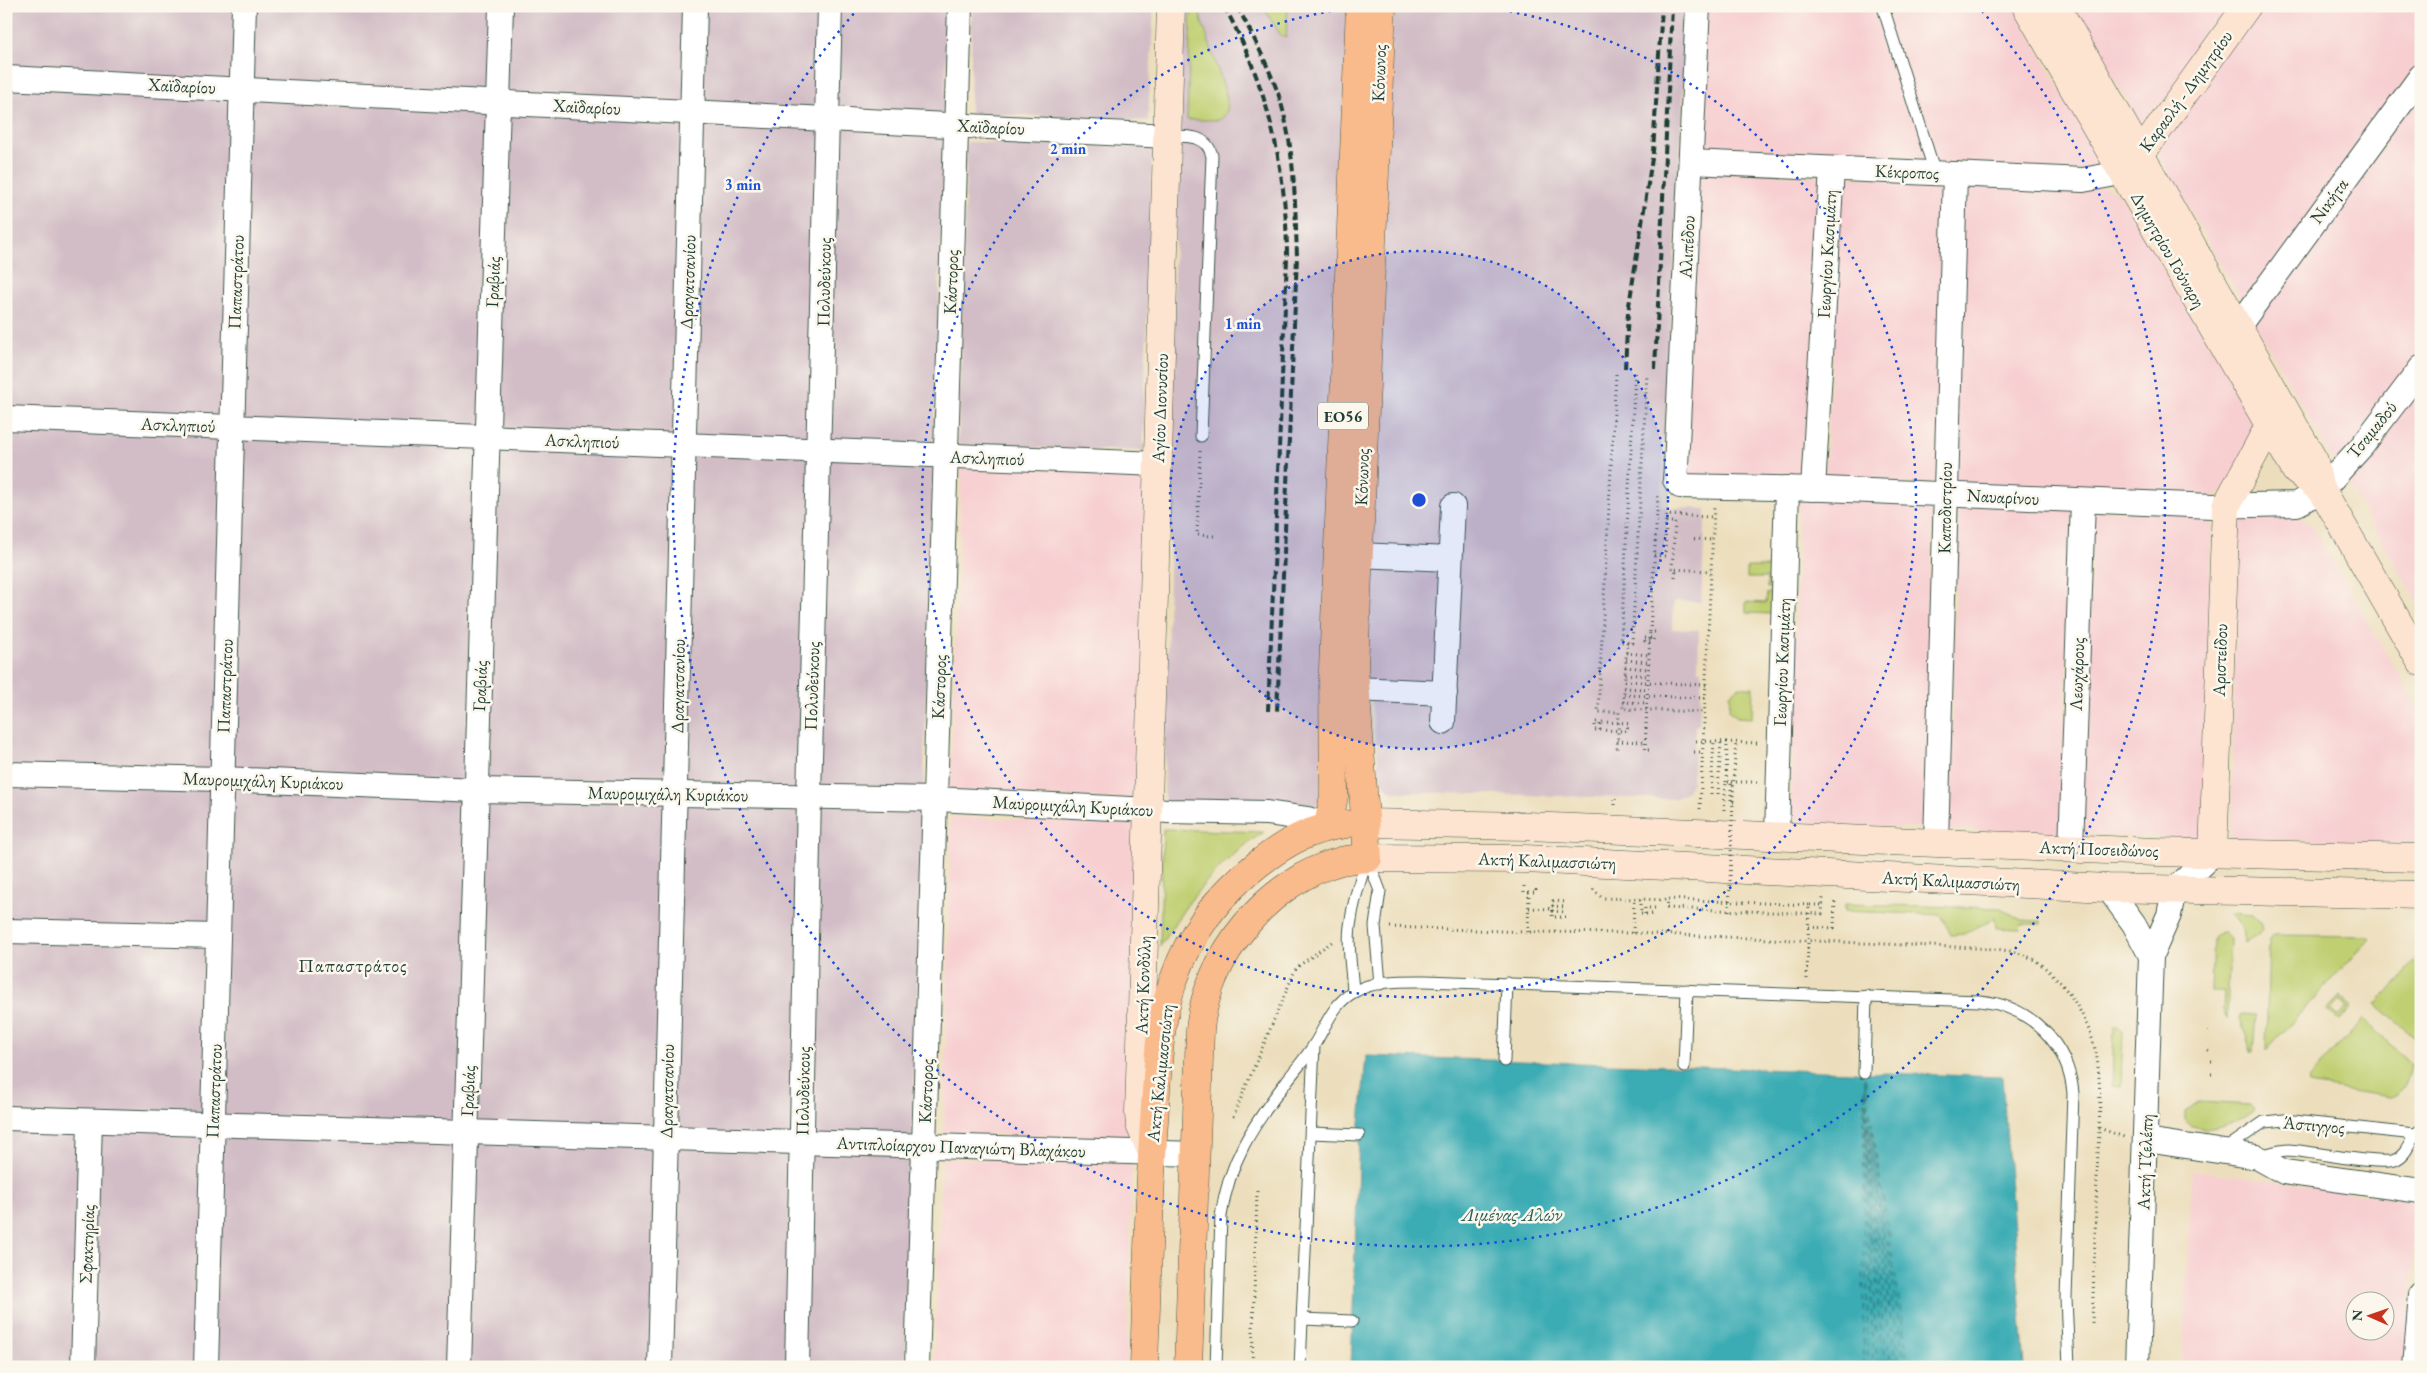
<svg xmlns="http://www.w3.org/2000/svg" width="2427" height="1373" viewBox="0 0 2427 1373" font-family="'EB Garamond',serif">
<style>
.built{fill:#f7cfd1;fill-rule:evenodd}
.industrial{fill:#d2bdc6}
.green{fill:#c0cf71;stroke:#708652;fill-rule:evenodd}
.water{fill:#3aacb4;stroke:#2c7474}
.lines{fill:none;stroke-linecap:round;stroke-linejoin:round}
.ferry{stroke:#275e5a;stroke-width:1;stroke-dasharray:6 5;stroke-linecap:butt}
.lane-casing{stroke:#3e5548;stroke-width:13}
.street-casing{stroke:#3e5548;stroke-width:26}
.secondary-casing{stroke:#3e5548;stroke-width:29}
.primary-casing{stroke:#3e5548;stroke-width:29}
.path{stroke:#3e5548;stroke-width:3;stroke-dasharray:1 4;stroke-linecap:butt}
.lane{stroke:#fff;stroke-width:11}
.street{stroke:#fff;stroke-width:24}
.secondary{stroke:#fde4d1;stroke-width:28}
.primary{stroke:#fabb8c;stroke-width:28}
.rail{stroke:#1f3d34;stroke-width:4;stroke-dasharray:8 4;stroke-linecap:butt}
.path-bridge{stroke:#3e5548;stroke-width:3;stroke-dasharray:1 4;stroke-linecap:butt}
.ring{fill:none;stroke:#1d4ed8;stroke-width:2.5;stroke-dasharray:2.5 5}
.labels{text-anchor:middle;stroke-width:5;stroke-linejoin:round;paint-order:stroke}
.shield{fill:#fbf7ec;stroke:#61756b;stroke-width:1}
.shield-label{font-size:16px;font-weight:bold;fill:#1f3d34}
.street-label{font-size:18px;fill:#1f3d34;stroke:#fbf7ec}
.neighbourhood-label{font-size:19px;letter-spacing:1px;fill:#1f3d34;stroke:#fbf7ec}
.water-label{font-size:19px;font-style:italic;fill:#275e5a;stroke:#fbf7ec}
.centre{fill:#1d4ed8;stroke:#fbf7ec;stroke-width:2.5}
.ring-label{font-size:15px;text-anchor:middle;font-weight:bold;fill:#1d4ed8;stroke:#fbf7ec;stroke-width:5;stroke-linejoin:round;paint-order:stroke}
</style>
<rect width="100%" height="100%" fill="#fbf7ec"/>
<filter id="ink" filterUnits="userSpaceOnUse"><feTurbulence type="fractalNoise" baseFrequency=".02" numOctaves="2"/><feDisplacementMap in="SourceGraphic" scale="10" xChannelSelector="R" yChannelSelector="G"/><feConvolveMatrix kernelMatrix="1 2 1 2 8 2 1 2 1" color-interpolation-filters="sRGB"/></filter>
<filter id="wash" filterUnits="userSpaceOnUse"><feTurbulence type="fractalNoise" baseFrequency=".0096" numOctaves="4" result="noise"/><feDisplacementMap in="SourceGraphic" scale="20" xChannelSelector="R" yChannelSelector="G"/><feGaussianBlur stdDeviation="1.12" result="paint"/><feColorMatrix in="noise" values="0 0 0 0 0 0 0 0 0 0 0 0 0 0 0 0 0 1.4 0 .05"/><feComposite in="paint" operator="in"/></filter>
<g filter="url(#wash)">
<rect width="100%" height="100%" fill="#ecdebc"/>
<g class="built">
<polygon points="1704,6 2014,6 2097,156 2097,162 2088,171 1699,153"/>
<polygon points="2073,6 2421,6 2421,608 2315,428"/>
<polygon points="1698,171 1825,177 1809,480 1683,476"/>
<polygon points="1843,177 2104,187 2118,192 2260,426 2237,478 2214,497 1825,480"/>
<polygon points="962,467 1150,473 1139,799 950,793"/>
<polygon points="1799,499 1933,504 1924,828 1805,823 1795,818 1791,812"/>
<polygon points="1958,505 2072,509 2061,833 1949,829"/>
<polygon points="2093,510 2212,515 2204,838 2082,834"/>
<polygon points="2238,516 2301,519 2311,525 2421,713 2421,844 2231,838"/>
<polygon points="951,817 1140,824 1130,1139 944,1133"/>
<polygon points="942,1158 1132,1165 1126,1367 934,1367"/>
<path d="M2192,1170l226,32 -13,165h-223zM2354,1300h30v30h-30z"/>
</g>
<g class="industrial">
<polygon points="6,6 948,6 905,1367 6,1367"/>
<polygon points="972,6 1154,6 1148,121 970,113"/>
<polygon points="1182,6 1352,6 1320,802 1308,810 1168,802 1164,798 1171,486 1169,443"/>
<polygon points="1393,6 1688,6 1661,507 1706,509 1701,602 1674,601 1672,629 1699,630 1698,670 1702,671 1699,725 1695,726 1692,782 1687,791 1675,799 1396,792 1389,790 1380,779 1371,700 1364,683"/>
<polygon points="967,142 1152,148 1143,451 958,445"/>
</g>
<g class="green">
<path d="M1191,6h6l29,88c2,11 4,20 -7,26h-32z"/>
<polygon points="1263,6 1288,6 1286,38 1281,36"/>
<polygon points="1747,567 1775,567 1774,588 1767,588 1767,578 1747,578"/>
<polygon points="1767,593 1774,593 1774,614 1746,613 1746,602 1766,603"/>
<polygon points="1738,687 1753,687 1752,718 1737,717 1729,710 1730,694"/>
<path d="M1163,829l101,3c-45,29 -78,69 -104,115z"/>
<polygon points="1845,904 2001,908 2021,920 2041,921 2041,924 2021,924 2020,929 1996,928 1995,918 1964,934 1951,935 1941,915 1845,911"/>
<polygon points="2230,913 2253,915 2260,922 2262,930 2257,936 2244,943 2242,928"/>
<polygon points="2224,933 2230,939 2227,1019 2223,1011 2224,991 2211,991 2213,939 2216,934"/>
<polygon points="2273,935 2367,936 2370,938 2266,1050 2269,940"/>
<polygon points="2421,955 2421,1034 2418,1041 2376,1004"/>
<path d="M2340,996l12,11 -12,14 -13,-11zM2340,1000l8,7 -9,10 -8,-7z"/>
<polygon points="2241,1014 2256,1015 2253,1052 2251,1051 2240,1018"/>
<path d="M2363,1019l48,45c-1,12 -8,32 -22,33l-80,-13 -1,-5z"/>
<polygon points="2114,1026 2118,1026 2123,1032 2121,1086 2112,1085"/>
<path d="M2200,1102l50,3 4,5c-12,12 -56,28 -69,10v-8z"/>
</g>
<polygon class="water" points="1366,1056 2002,1077 2025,1367 1351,1367 1359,1135"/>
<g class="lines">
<g class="ferry">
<polyline points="1864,1078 1864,1099"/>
<polyline points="1865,1078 1909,1367"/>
<polyline points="1865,1083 1865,1092"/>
<polyline points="1866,1091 1867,1099"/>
<polyline points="1865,1093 1882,1367"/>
<polyline points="1865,1101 1873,1367"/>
<polyline points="1866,1101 1891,1367"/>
<polyline points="1867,1101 1900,1367"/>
<polyline points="1866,1128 1877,1367"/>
<polyline points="1868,1128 1886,1367"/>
<polyline points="1870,1128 1896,1367"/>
<polyline points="1872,1130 1905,1367"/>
<polyline points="1865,1131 1868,1367"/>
<polyline points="1863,1367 1864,1101"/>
</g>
</g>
</g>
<g filter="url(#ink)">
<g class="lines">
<g class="lane-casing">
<g id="lane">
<polyline points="1883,7 1935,173"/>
<path d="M1168,136c18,0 39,-2 44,20l-11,280"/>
<polyline points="1368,859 1380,891 1375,926 1380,984"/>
<path d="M1353,992c-1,-21 -6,-45 -3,-66 3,-23 9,-44 17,-66"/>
<polyline points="1504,1061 1507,983"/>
<polyline points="1684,1067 1687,990"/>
<polyline points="1864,1073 1866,996"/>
<polyline points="1311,1133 1359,1135"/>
<polyline points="2222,1151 2264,1122 2284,1120 2415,1134"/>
<path d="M2259,1156c9,-2 20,-6 30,-6 21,1 91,16 106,10 14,-6 14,-21 24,-29"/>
<polyline points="1302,1319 1352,1321"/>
<path d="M1216,1367l5,-151c8,-55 32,-91 65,-134 9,-12 20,-24 28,-37 12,-19 19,-42 40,-53 21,-12 48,-11 71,-11l555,20c50,5 88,42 93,92l-7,205 3,69"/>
<polyline points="1300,1367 1314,1045"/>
</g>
</g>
<g class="street-casing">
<g id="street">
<polyline points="1698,6 1676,466 1675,480 1680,486 1825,489 2212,506 2297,504 2322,490 2362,446 2421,368"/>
<polyline points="6,78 1168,136"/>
<polyline points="1691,162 2083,180 2110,175 2121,171"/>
<polyline points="2238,327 2421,76"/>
<polyline points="6,418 1158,464"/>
<polyline points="1813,489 1832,169"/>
<polyline points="1358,555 1450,559"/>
<polyline points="1354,689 1445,693"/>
<polyline points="1443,722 1453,506"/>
<polyline points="6,774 222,779 477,790 936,799 1169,811 1267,813 1308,819 1328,826"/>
<polyline points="1777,836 1787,488"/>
<polyline points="1936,843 1955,174"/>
<polyline points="2071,848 2083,501"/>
<polyline points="2108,888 2134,924 2151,956"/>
<polyline points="6,931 218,936"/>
<polyline points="6,1118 1196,1154"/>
<polyline points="2146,1140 2257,1157 2284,1172 2421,1191"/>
<polyline points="83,1367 90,1121"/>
<polyline points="206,1367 244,6"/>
<polyline points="459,1367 501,6"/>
<polyline points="660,1367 695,6"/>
<polyline points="797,1367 809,796 830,6"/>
<polyline points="917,1367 960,6"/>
<polyline points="2137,1367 2151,956 2169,915 2174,890 2213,854"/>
<polyline points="2415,1367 2421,1295"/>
</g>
</g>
<g class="secondary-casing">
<g id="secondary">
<polyline points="2026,6 2296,471 2322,490 2421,662"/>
<polyline points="2056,6 2314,461 2319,486"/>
<polyline points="2129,166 2140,155 2247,6"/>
<polyline points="1365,823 1527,826 2156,852 2421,858"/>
<polyline points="2213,854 2226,506 2270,424"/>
<polyline points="1368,858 1525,859 2108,888 2421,895"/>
<polyline points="1152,1153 1140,1125 1139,1114 1171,6"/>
</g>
</g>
<g class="primary-casing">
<g id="primary">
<polyline points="1328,826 1334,796 1333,670 1360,6"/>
<path d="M1144,1367c3,-87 5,-175 11,-261 3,-43 4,-87 19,-127 16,-46 45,-85 84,-115 27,-21 52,-36 88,-40"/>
<path d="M1188,1367l12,-337c6,-74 69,-150 141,-169 9,-2 18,-2 27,-3l-14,-190 28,-662"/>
</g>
</g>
<g class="path">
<polyline points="1635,373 1621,642 1627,642 1623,709 1704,712"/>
<polyline points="1616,374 1598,712 1619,712 1617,752"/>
<polyline points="1200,451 1197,535 1214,536"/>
<polyline points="1666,522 1667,515 1713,517"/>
<polyline points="1694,539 1712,540"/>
<polyline points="1654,555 1665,556 1666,522 1675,522 1672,569 1711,571"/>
<polyline points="1675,577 1676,569"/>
<polyline points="1655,632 1650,632 1658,494"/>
<polygon points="1645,638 1654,638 1653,641 1645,641"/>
<polyline points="1627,642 1632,643 1647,375"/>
<polyline points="1626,653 1649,655"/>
<polyline points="1626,660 1648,662"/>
<polyline points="1625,667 1648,669"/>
<polyline points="1625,674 1648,676"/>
<polyline points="1625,681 1706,685"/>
<polyline points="1624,688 1647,689"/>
<polyline points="1624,695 1705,698"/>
<polyline points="1623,702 1647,703"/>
<polyline points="1600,730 1600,722 1628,723 1627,731 1600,730 1595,730 1595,722 1600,722"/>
<polyline points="1617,741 1645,742"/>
<polyline points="1696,741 1757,743"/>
<polyline points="1649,750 1645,750 1650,632"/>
<polyline points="1694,752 1702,752"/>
<polyline points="1734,771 1736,742"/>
<polyline points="1726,782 1727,742"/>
<polyline points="1731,782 1758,782"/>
<polyline points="1711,794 1714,741"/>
<polyline points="1718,794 1721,742"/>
<polyline points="1615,805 1615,798"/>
<polyline points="1700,809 1714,507"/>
<polyline points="1724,810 1726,782 1731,782 1731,802 1737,802"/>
<polyline points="1524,886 1524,892 1536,892 1536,886"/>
<polyline points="1593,889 1602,898 1668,900"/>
<polyline points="1641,899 1641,914 1654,914"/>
<polyline points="1809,905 1668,899 1667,908 1822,914 1823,898"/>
<polyline points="1552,906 1567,907"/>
<polyline points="1529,908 1552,909"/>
<polyline points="1552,911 1566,912"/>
<polyline points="1645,914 1645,908 1655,908"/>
<polyline points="1566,917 1552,917 1553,901 1567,902"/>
<path d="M1390,927l138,5 105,1 344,15c20,1 42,2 59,13 33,22 58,66 62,105 4,36 0,74 -1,110 -2,49 -3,99 -5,148"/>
<polyline points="1809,927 1834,928 1835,898"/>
<polyline points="1528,932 1529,892"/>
<polyline points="1633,933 1634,899"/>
<polyline points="1807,979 1809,905 1822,905"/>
<polyline points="2208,1030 2209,1030"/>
<polyline points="2208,1050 2210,1051"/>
<polyline points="2211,1062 2214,1062"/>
<polyline points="2211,1074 2213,1074"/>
<polyline points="1233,1117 1296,968 1333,941"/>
<polyline points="2099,1128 2124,1137"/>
<polyline points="1252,1367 1257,1191"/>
</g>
<use href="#lane" class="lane"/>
<use href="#street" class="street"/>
<use href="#secondary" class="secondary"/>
<use href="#primary" class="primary"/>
<g class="rail">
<path d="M1224,6c44,79 63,163 63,252l-19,453"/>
<path d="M1237,6c15,28 30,57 41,87 17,52 17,110 19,164l-20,455"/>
<polyline points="1625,368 1628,312 1653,152 1662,6"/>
<polyline points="1655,369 1672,6"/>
</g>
<polyline class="path-bridge" points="1729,911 1734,771"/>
</g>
</g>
<circle cx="1419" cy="500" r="249" fill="#1d4ed8" fill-opacity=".12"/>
<g class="ring">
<circle cx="1419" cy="500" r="249"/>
<path d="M1480 7A497 497 0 1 1 1358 7"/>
<path d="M1982 11A746 746 0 1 1 856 11"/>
</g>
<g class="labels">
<rect class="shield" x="1318" y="402.5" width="50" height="27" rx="4"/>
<g class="shield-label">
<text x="1343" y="422">ΕΟ56</text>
</g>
<g class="street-label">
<text transform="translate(1379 73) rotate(-88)" y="6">Κόνωνος</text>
<text transform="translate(182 86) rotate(3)" y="6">Χαϊδαρίου</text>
<text transform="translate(2186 91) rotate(-54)" y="6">Καραολή - Δημητρίου</text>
<text transform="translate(587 107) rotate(3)" y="6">Χαϊδαρίου</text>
<text transform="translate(991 127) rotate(3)" y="6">Χαϊδαρίου</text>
<text transform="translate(1907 172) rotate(2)" y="6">Κέκροπος</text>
<text transform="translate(2329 201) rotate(-54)" y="6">Νικήτα</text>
<text transform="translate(1687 247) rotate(-87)" y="6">Αλιπέδου</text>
<text transform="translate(2168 250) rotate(60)" y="6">Δημητρίου Γούναρη</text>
<text transform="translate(1827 254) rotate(-87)" y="6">Γεωργίου Κασιμάτη</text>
<text transform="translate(236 282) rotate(-88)" y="6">Παπαστράτου</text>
<text transform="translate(493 282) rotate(-88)" y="6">Γραβιάς</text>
<text transform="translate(688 282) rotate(-88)" y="6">Δραγατσανίου</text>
<text transform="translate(824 282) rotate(-89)" y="6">Πολυδεύκους</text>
<text transform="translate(951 282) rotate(-88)" y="6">Κάστορος</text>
<text transform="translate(1160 408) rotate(-88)" y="6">Αγίου Διονυσίου</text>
<text transform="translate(178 425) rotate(2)" y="6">Ασκληπιού</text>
<text transform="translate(2372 430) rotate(-51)" y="6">Τσαμαδού</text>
<text transform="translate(582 441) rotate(2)" y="6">Ασκληπιού</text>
<text transform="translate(987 458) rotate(2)" y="6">Ασκληπιού</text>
<text transform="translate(1362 477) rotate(-88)" y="6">Κόνωνος</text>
<text transform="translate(2003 497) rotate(3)" y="6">Ναυαρίνου</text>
<text transform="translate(1945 508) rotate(-89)" y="6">Καποδιστρίου</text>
<text transform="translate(2220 660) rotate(-88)" y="6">Αριστείδου</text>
<text transform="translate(1782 662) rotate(-88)" y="6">Γεωργίου Κασιμάτη</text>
<text transform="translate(2077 674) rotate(-88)" y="6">Λεωχάρους</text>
<text transform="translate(225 686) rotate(-88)" y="6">Παπαστράτου</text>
<text transform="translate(480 686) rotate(-88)" y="6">Γραβιάς</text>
<text transform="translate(678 686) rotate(-89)" y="6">Δραγατσανίου</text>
<text transform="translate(812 686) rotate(-88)" y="6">Πολυδεύκους</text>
<text transform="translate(939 687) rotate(-88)" y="6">Κάστορος</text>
<text transform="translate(263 781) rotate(2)" y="6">Μαυρομιχάλη Κυριάκου</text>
<text transform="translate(668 794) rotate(1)" y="6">Μαυρομιχάλη Κυριάκου</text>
<text transform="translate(1073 806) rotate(3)" y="6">Μαυρομιχάλη Κυριάκου</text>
<text transform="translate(2099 849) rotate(2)" y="6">Ακτή Ποσειδώνος</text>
<text transform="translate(1547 861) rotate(2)" y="6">Ακτή Καλιμασσιώτη</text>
<text transform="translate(1951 881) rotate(3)" y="6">Ακτή Καλιμασσιώτη</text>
<text transform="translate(1143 985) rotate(-88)" y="6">Ακτή Κονδύλη</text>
<text transform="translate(1160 1073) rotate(-84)" y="6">Ακτή Καλιμασσιώτη</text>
<text transform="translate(214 1091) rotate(-88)" y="6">Παπαστράτου</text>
<text transform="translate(468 1091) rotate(-88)" y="6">Γραβιάς</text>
<text transform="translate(667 1091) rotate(-89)" y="6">Δραγατσανίου</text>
<text transform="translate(803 1091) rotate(-89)" y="6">Πολυδεύκους</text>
<text transform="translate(926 1091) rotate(-88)" y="6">Κάστορος</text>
<text transform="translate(2314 1125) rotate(5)" y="6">Άστιγγος</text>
<text transform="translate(961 1147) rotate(2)" y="6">Αντιπλοίαρχου Παναγιώτη Βλαχάκου</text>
<text transform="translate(2145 1162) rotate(-88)" y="6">Ακτή Τζελέπη</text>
<text transform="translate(87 1244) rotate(-88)" y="6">Σφακτηρίας</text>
</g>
<g class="neighbourhood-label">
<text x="353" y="972">Παπαστράτος</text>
</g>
<g class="water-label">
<text x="1512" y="1221">Λιμένας Αλών</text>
</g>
</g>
<circle cx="1419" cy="500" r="8" class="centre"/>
<g class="ring-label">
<text x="1068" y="154">2 min</text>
<text x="743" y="190">3 min</text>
<text x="1243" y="329">1 min</text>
</g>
<rect width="2427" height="1373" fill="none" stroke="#fbf7ec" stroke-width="25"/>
<g transform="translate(2370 1316) rotate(272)"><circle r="24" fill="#fbf7ec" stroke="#a3ada2"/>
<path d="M0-4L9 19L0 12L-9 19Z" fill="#c8321e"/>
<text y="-8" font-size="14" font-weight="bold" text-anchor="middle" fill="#1f3d34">N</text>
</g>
</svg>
